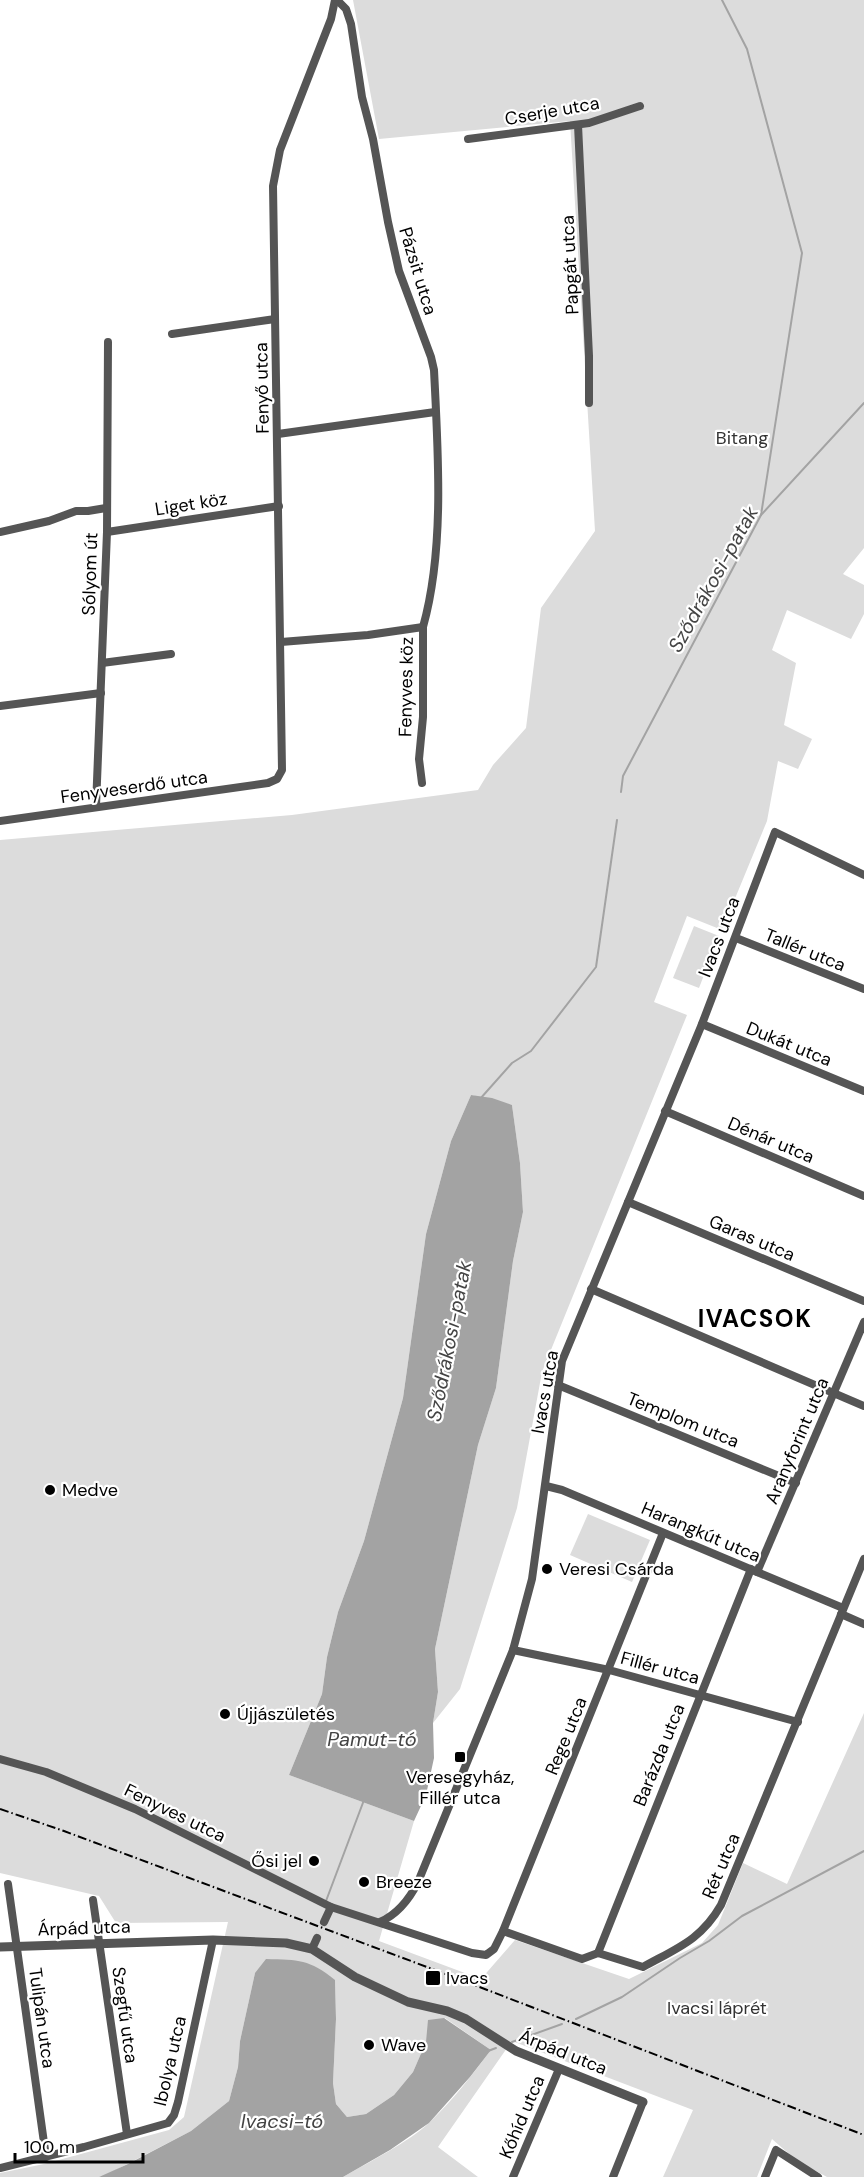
<svg xmlns="http://www.w3.org/2000/svg" width="864" height="2177" viewBox="0 0 864 2177" font-family="'DM Sans',sans-serif">
<style>
.green{fill:#dcdcdc}
.water{fill:#a3a3a3}
.lines{fill:none;stroke-linecap:round;stroke-linejoin:round}
.stream{stroke:#a3a3a3;stroke-width:2}
.minor-tunnel{stroke:#d9d9d9;stroke-width:8;stroke-dasharray:8 4;stroke-linecap:butt}
.minor{stroke:#555;stroke-width:8}
.tertiary{stroke:#555;stroke-width:9}
.rail{stroke:#000;stroke-width:2;stroke-dasharray:9 3 1.5 3;stroke-linecap:butt}
.poi-dot{fill:#000;stroke:#fff;stroke-width:2}
.labels{text-anchor:middle;stroke-width:4.5;stroke-linejoin:round;paint-order:stroke}
.street-label{font-size:18px;fill:#000;stroke:#fff}
.park-label{font-size:18px;fill:#333;stroke:#fff}
.poi-label{font-size:18px;fill:#000;stroke:#fff;text-anchor:start}
.water-label{font-size:20px;font-style:italic;fill:#444;stroke:#fff}
.district-label{font-size:24px;font-weight:bold;letter-spacing:1.5px;fill:#000;stroke:#fff}
</style>
<rect width="100%" height="100%" fill="#fff"/>
<g class="green">
<path d="M353,0h511v548l-21,26 21,11v29l-13,25 -64,-29 -15,40 24,13 -12,62 28,14 -14,30 -20,-8 -11,60 -45,109 -35,-14 -33,86 33,13 -145,357 -25,136 -57,181 -27,34 5,-31 -3,-43 43,-204 18,-57 17,-127 10,-49 -3,-49 -8,-58 -41,-10 -20,46 -25,93 -23,164 -39,143 -26,71 -11,45 -5,37 -33,81 125,46 -35,120 102,38 34,-39 114,39 73,-36 16,-18 25,-62 44,21 77,-171v464h-37l-31,-17 -24,-21 -15,38h-94l30,-67 -181,-69 -74,106 40,30h-135c26,-15 66,-35 87,-55 23,-22 42,-47 61,-72l-46,-32 -19,24 -13,30 -19,23 -28,19 -19,3 -11,-13 -3,-21 3,-64 -1,-39 -80,-7 -15,68 -2,26 -9,34 -38,30 -85,44 -7,2h-99v-4l44,-9 125,-34 15,-13 44,-195 -112,1 -17,-27 -99,-23v-1033l292,-25 186,-25 15,-25 33,-37 15,-120 54,-77 -25,-410 -191,18z"/>
<polygon points="694,926 719,936 699,988 673,978"/>
<polygon points="588,1514 650,1540 632,1582 570,1555"/>
</g>
<g class="water">
<polygon points="471,1095 492,1098 512,1105 520,1163 523,1212 513,1261 496,1388 478,1445 435,1649 438,1692 433,1723 434,1758 426,1795 414,1821 289,1775 322,1694 327,1657 338,1612 364,1541 403,1398 426,1234 451,1141"/>
<path d="M266,1959c33,1 43,0 69,21l1,39 -3,64 3,21 11,13 19,-3 28,-19 19,-23 13,-30 2,-22 16,-2 47,32 -21,27 -41,46 -39,27 -47,27h-244l29,-13 63,-33 38,-30 9,-34 2,-26 15,-68z"/>
</g>
<g class="lines">
<g class="stream">
<polyline points="722,0 747,49 802,253 761,515"/>
<polyline points="621,792 623,776 761,515 864,403"/>
<polyline points="480,1099 512,1063 531,1051 596,967 617,820"/>
<polyline points="326,1901 364,1800"/>
<polyline points="576,2019 622,1997 680,1958 709,1941 742,1916 864,1851"/>
<polyline points="512,2042 562,2024"/>
<polyline points="488,2051 496,2048"/>
</g>
<polyline class="minor-tunnel" points="317,1938 324,1922"/>
<g class="minor">
<path d="M337,0l9,9 5,15 11,73 11,42 15,83 11,49 32,86 3,13c4,81 11,179 -11,257"/>
<polyline points="578,125 589,356 589,403"/>
<polyline points="468,139 589,123 640,106"/>
<polyline points="172,334 275,319"/>
<polyline points="278,434 435,412"/>
<polyline points="0,532 49,521 76,511 88,511 106,508"/>
<polyline points="107,532 279,506"/>
<polyline points="281,642 368,635 423,627 423,717 419,759 422,783"/>
<polyline points="102,663 171,654"/>
<polyline points="0,706 101,693"/>
<polyline points="96,806 107,532 108,342"/>
<polyline points="0,821 268,783 277,779 282,770 273,186 280,150 331,19 335,0"/>
<polyline points="736,938 864,989"/>
<polyline points="702,1024 864,1091"/>
<polyline points="665,1111 864,1196"/>
<polyline points="628,1202 864,1301"/>
<polyline points="591,1289 864,1406"/>
<polyline points="558,1385 796,1483"/>
<polyline points="546,1486 562,1490 843,1608"/>
<polyline points="757,1572 864,1322"/>
<polyline points="841,1614 864,1624"/>
<polyline points="513,1650 609,1670 798,1722"/>
<polyline points="0,1759 46,1772 135,1809 331,1907 472,1953 486,1955 494,1949 503,1931 663,1533"/>
<polyline points="8,1884 46,2157"/>
<polyline points="93,1900 127,2134"/>
<polyline points="324,1922 331,1907"/>
<path d="M380,1922c18,-8 29,-22 38,-40l95,-232 19,-71 30,-218 140,-337 73,-192 89,43"/>
<path d="M503,1931l79,28 16,-6 45,14c34,-19 58,-27 78,-62l143,-346"/>
<polyline points="312,1949 317,1938"/>
<polyline points="598,1953 751,1569"/>
<polyline points="0,2168 84,2147 168,2123 174,2115 178,2102 213,1940"/>
<polyline points="513,2177 559,2069"/>
<polyline points="613,2177 643,2102"/>
<polyline points="765,2177 776,2150 818,2177"/>
</g>
<polyline class="tertiary" points="0,1947 213,1940 286,1943 312,1949 355,1977 408,2002 447,2011 466,2019 516,2051 643,2102"/>
<polyline class="rail" points="0,1809 64,1831 451,1976 864,2135"/>
</g>
<g class="poi-dot">
<circle cx="50" cy="1490" r="6"/>
<circle cx="547" cy="1569" r="6"/>
<circle cx="225" cy="1714" r="6"/>
<rect x="454" y="1751" width="12" height="12" rx="3"/>
<circle cx="314" cy="1861" r="6"/>
<circle cx="364" cy="1882" r="6"/>
<rect x="425" y="1970" width="16" height="16" rx="3"/>
<circle cx="369" cy="2045" r="6"/>
</g>
<g class="labels">
<g class="street-label">
<text transform="translate(552 111) rotate(-10)" y="6">Cserje utca</text>
<text transform="translate(570 265) rotate(-93)" y="6">Papgát utca</text>
<text transform="translate(418 271) rotate(73)" y="6">Pázsit utca</text>
<text transform="translate(262 388) rotate(-91)" y="6">Fenyő utca</text>
<text transform="translate(191 504) rotate(-9)" y="6">Liget köz</text>
<text transform="translate(90 574) rotate(-88)" y="6">Sólyom út</text>
<text transform="translate(406 687) rotate(-89)" y="6">Fenyves köz</text>
<text transform="translate(134 787) rotate(-8)" y="6">Fenyveserdő utca</text>
<text transform="translate(719 937) rotate(-69)" y="6">Ivacs utca</text>
<text transform="translate(805 950) rotate(22)" y="6">Tallér utca</text>
<text transform="translate(789 1044) rotate(22)" y="6">Dukát utca</text>
<text transform="translate(771 1140) rotate(23)" y="6">Dénár utca</text>
<text transform="translate(752 1238) rotate(23)" y="6">Garas utca</text>
<text transform="translate(545 1392) rotate(-80)" y="6">Ivacs utca</text>
<text transform="translate(683 1420) rotate(22)" y="6">Templom utca</text>
<text transform="translate(797 1441) rotate(-67)" y="6">Aranyforint utca</text>
<text transform="translate(701 1532) rotate(23)" y="6">Harangkút utca</text>
<text transform="translate(660 1668) rotate(15)" y="6">Fillér utca</text>
<text transform="translate(566 1736) rotate(-68)" y="6">Rege utca</text>
<text transform="translate(659 1755) rotate(-68)" y="6">Barázda utca</text>
<text transform="translate(175 1813) rotate(26)" y="6">Fenyves utca</text>
<text transform="translate(721 1866) rotate(-67)" y="6">Rét utca</text>
<text transform="translate(84 1928) rotate(-2)" y="6">Árpád utca</text>
<text transform="translate(125 2015) rotate(82)" y="6">Szegfű utca</text>
<text transform="translate(42 2018) rotate(82)" y="6">Tulipán utca</text>
<text transform="translate(563 2052) rotate(22)" y="6">Árpád utca</text>
<text transform="translate(170 2061) rotate(-77)" y="6">Ibolya utca</text>
<text transform="translate(522 2117) rotate(-67)" y="6">Kőhíd utca</text>
</g>
<g class="park-label">
<text x="742" y="444">Bitang</text>
<text x="717" y="2014">Ivacsi láprét</text>
</g>
<g class="poi-label">
<text x="62" y="1496">Medve</text>
<text x="559" y="1575">Veresi Csárda</text>
<text x="237" y="1720">Újjászületés</text>
<text x="460" y="1783" text-anchor="middle">Veresegyház,<tspan x="460" dy="21">Fillér utca</tspan></text>
<text x="302" y="1867" text-anchor="end">Ősi jel</text>
<text x="376" y="1888">Breeze</text>
<text x="446" y="1984">Ivacs</text>
<text x="381" y="2051">Wave</text>
</g>
<g class="water-label">
<text transform="translate(713 579) rotate(-61)" y="7">Sződrákosi-patak</text>
<text transform="translate(449 1341) rotate(-79)" y="7">Sződrákosi-patak</text>
<text x="372" y="1746">Pamut-tó</text>
<text x="282" y="2128">Ivacsi-tó</text>
</g>
<g class="district-label">
<text x="755" y="1327">IVACSOK</text>
</g>
</g>
<path d="M15 2153v9h128v-9" fill="none" stroke="#000000" stroke-width="3"/>
<text x="24" y="2153" font-size="18" fill="#000000" stroke="#ffffff" stroke-width="4.5" paint-order="stroke">100 m</text>
</svg>
